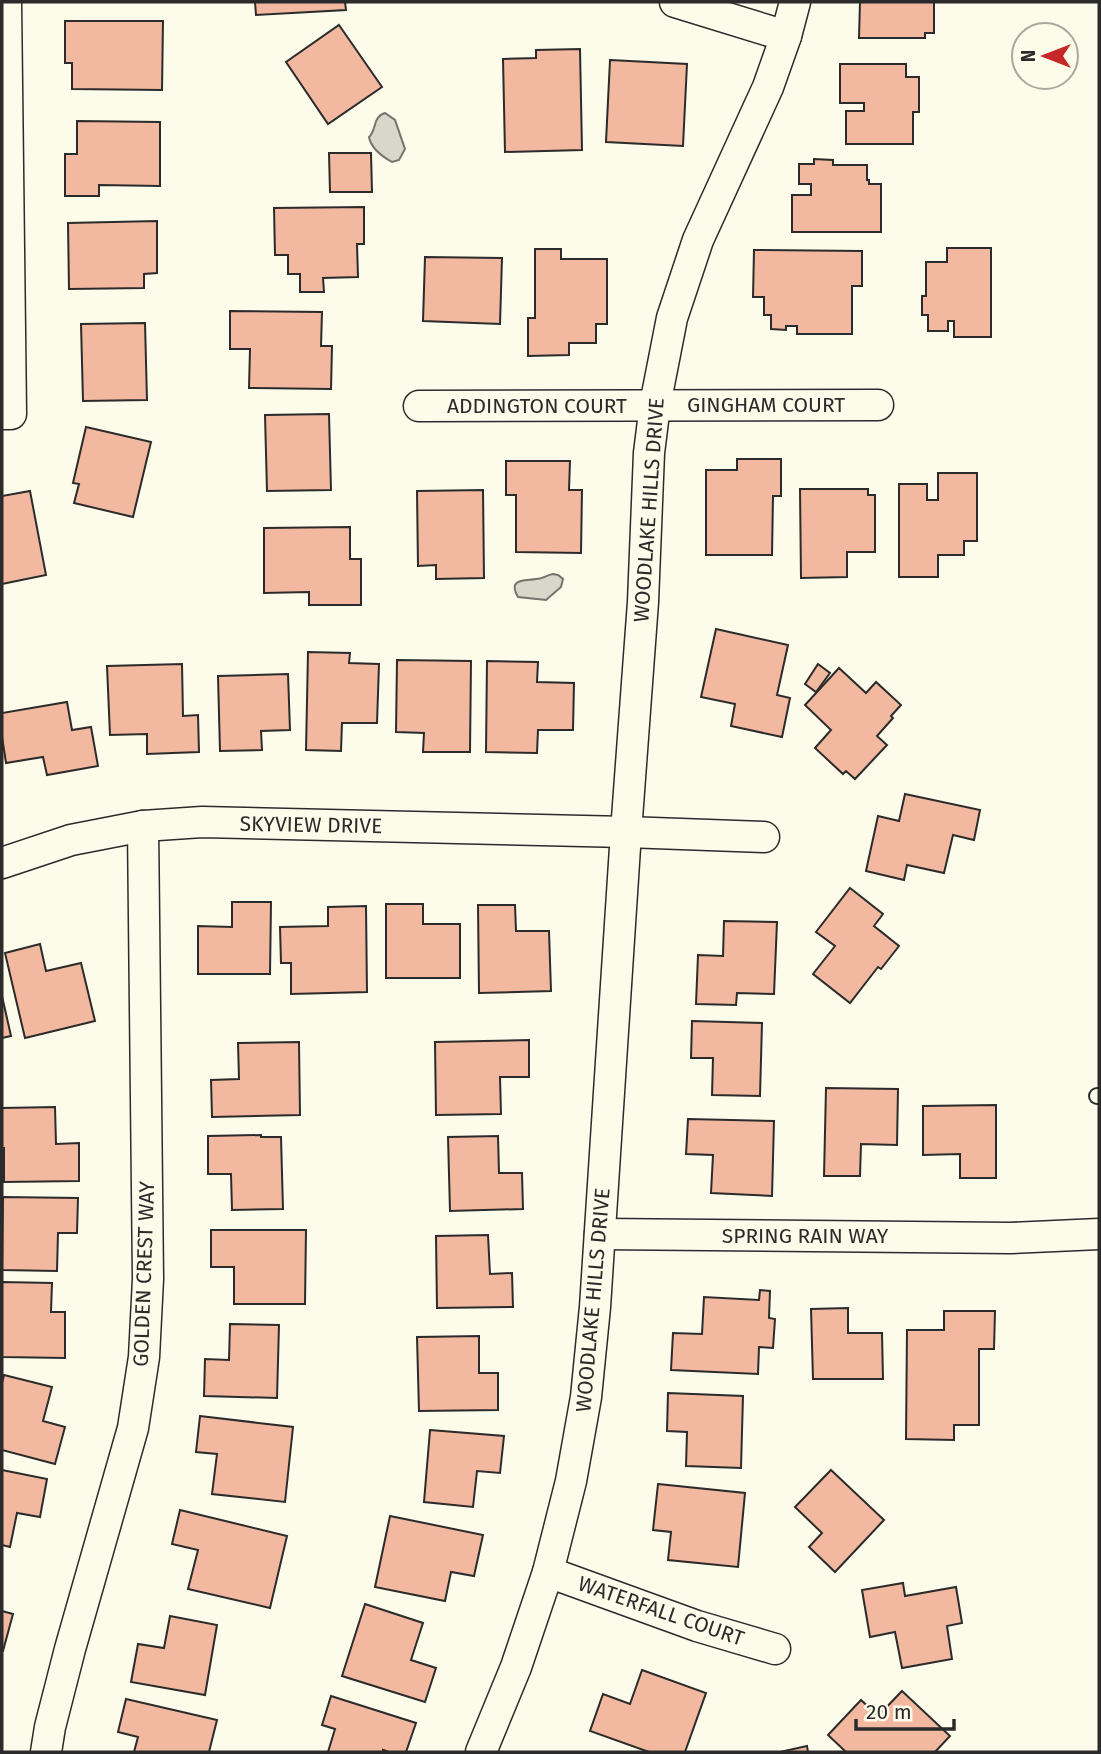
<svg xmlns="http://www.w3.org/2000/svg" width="1101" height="1754" viewBox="0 0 1101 1754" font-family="'Fira Sans',sans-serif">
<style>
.water{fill:#d8d7c9;stroke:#74746e;stroke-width:2}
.building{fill:#f2b8a0;stroke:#2b2b2b;stroke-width:2}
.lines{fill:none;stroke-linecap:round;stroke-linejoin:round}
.service-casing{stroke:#2b2b2b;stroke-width:18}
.minor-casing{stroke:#2b2b2b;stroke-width:33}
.service{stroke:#fdfbea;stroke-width:14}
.minor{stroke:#fdfbea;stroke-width:30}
.labels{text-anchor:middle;stroke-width:5;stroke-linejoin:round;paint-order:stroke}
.street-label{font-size:21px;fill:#2b2b2b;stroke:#fdfbea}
</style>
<rect width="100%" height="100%" fill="#fdfbea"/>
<g class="water">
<path d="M385,113l10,7 10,29 -6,11 -7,2c-9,-5 -21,-14 -23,-25 8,-7 3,-20 16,-24z"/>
<path d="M553,574l5,1 5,4 -2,8 -15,13 -28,-3c-11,-19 7,-16 18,-18 7,0 10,-4 17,-5z"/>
</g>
<g class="building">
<polygon points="255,2 345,2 346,10 256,15"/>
<polygon points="860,2 934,2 934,33 925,33 925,38 859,38"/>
<polygon points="65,21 163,21 162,90 72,89 72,63 65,63"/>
<polygon points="339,25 382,87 328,124 286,62"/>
<polygon points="580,49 582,150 505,152 503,59 536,58 536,50"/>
<polygon points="610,60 687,64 683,146 606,142"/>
<polygon points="840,64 906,64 906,77 919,77 919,112 913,112 913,144 846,144 846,111 864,111 864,103 840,103"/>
<polygon points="77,121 160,122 160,186 99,185 99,196 65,196 65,154 77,154"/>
<polygon points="329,153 371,153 372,192 330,192"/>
<polygon points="814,159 833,160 833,165 867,165 867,180 869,180 869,184 881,184 881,232 792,232 792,195 811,195 811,184 799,184 799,164 814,164"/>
<polygon points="364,207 364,244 357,244 358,277 323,278 324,292 300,292 300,274 288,274 288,255 275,255 274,208"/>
<polygon points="157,221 157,273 144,274 144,288 69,289 68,223"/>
<polygon points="947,248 991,248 991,337 954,337 954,321 948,321 948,331 928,331 928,315 922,315 922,296 926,296 926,262 947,262"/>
<polygon points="535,249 561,249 561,259 607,259 607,324 596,324 596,343 569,343 569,355 528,356 528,318 535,318"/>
<polygon points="754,250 862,251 862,286 852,286 852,334 797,334 797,326 786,326 786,330 771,329 771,315 764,315 764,297 753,297"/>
<polygon points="425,257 502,258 500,324 423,321"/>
<polygon points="230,311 322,312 321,346 332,346 331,389 249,388 250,349 230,349"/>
<polygon points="145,323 147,400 83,401 81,324"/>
<polygon points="329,414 331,490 267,491 265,415"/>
<polygon points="86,427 151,442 133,517 74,503 79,484 73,483"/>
<polygon points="737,459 781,459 781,496 773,496 772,555 706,555 706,470 737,470"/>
<polygon points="506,461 570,461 569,490 582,490 581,553 516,552 516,495 506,495"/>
<polygon points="938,473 977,473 977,541 964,541 964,555 938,555 938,577 899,577 899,484 927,484 927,500 938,500"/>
<polygon points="800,489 868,489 868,495 875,495 875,552 847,552 847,577 801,578"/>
<polygon points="483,490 484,578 436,579 436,565 418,566 417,491"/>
<polygon points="30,491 46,575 2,584 2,496"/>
<polygon points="350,527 350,559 361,559 361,605 309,605 309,592 264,593 264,528"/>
<polygon points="716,629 788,645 777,695 790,698 782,737 731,726 735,704 701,697"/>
<polygon points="308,652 350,653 349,663 379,664 377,723 342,723 341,751 306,750"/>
<polygon points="397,660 471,661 470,752 423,752 424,733 396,732"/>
<polygon points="487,661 538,662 537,682 574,683 573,730 538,730 537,753 486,752"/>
<polygon points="182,664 183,716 198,715 199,752 147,754 147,734 110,735 107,666"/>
<polygon points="818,664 830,673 816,692 805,684"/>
<polygon points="839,668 866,693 876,682 901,705 891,716 893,718 877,736 887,745 855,779 846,771 843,774 815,748 831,730 805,705"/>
<polygon points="288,674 290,730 261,731 262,750 220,751 218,676"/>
<polygon points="67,702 72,730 91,727 98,766 47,775 43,757 6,763 2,737 2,713"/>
<polygon points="905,794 980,810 974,840 953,835 944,873 907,865 904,880 866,871 878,816 899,821"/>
<polygon points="850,888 883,914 874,926 899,946 881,969 878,967 850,1003 813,974 835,946 816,932"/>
<polygon points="232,902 271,902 270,974 198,974 198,926 232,927"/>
<polygon points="386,904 423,904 423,924 460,924 460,978 386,978"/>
<polygon points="478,905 515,905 516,931 549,931 551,991 479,993"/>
<polygon points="366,906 367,992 291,994 291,963 281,963 280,927 328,926 328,907"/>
<polygon points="724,921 777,922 774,994 737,993 736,1005 696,1004 698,955 723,956"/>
<polygon points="40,944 46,971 81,963 95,1021 25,1038 5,953"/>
<polygon points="2,996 11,1036 2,1038"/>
<polygon points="692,1021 762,1023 760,1096 712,1095 713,1058 691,1058"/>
<polygon points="529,1040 529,1077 500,1077 501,1114 436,1115 435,1042"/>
<polygon points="299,1042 300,1115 212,1117 211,1080 239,1079 238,1043"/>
<polygon points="826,1088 898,1089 897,1145 861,1144 860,1176 824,1176"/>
<polygon points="996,1105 996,1178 960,1178 960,1154 923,1155 923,1106"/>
<polygon points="55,1107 56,1144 79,1143 79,1181 4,1182 4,1148 2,1148 2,1108"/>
<polygon points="688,1119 774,1121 772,1196 711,1193 713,1155 686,1154"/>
<polygon points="261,1135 261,1137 281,1137 283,1209 232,1210 231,1174 208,1174 208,1136"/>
<polygon points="498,1136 499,1173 522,1173 523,1209 450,1211 448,1137"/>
<polygon points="3,1197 78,1198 77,1233 58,1233 57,1271 2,1270"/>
<polygon points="211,1230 306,1230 305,1304 234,1304 234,1267 211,1267"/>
<polygon points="488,1235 490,1274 512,1273 513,1307 437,1308 436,1236"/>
<polygon points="2,1282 52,1283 51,1312 65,1312 65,1358 2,1357"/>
<polygon points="760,1290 770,1291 769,1318 775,1319 773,1348 759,1347 758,1374 671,1370 673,1333 702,1334 704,1297 759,1300"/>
<polygon points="848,1308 848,1333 882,1333 883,1379 813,1379 811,1309"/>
<polygon points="944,1311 995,1311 994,1349 979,1349 979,1425 954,1425 954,1440 906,1439 907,1330 944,1330"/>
<polygon points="230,1324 279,1325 277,1398 204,1396 205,1359 229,1360"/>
<polygon points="479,1336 479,1373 498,1373 498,1410 419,1411 417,1337"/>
<polygon points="4,1375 52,1387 43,1421 65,1427 55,1464 2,1450 2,1383"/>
<polygon points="668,1393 743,1396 741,1468 686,1466 687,1432 667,1431"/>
<polygon points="200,1416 293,1427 285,1502 212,1494 217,1454 196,1452"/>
<polygon points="430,1430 504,1436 500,1473 477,1471 473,1507 424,1502"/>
<polygon points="2,1470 47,1479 40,1517 17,1513 10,1547 2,1545"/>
<polygon points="831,1470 884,1520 835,1572 809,1547 822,1533 795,1507"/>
<polygon points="658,1484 745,1493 738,1567 668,1560 671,1532 653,1530"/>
<polygon points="180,1510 287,1536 270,1608 188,1589 198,1550 172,1544"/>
<polygon points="390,1516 483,1535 474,1576 451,1572 445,1601 375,1587"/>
<polygon points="903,1583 905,1596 956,1587 962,1623 947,1626 952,1659 902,1668 895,1632 870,1637 862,1590"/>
<polygon points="365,1604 423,1623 411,1660 436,1668 425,1702 342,1676"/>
<polygon points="2,1611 13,1614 3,1651 2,1651"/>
<polygon points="170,1616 217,1625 205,1695 131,1682 138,1644 164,1648"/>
<polygon points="642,1670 706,1693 685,1752 649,1752 590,1731 603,1694 630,1704"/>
<polygon points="902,1691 950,1736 935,1752 846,1752 828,1735 861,1700 878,1716"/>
<polygon points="331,1696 416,1723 406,1752 389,1752 383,1750 383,1752 328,1752 335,1729 322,1725"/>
<polygon points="126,1699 217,1720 209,1752 134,1752 138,1737 118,1732"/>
<polygon points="807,1746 808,1752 780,1752"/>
</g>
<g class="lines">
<g class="service-casing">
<polyline id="service" points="1097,1096 1099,1096"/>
</g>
<g class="minor-casing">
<g id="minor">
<polyline points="675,2 786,36"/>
<polyline points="419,406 878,405"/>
<polyline points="2,414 11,414 6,2"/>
<polyline points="2,863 71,840 143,826 202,822 626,832 764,837"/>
<polyline points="600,1234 1010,1238 1099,1234"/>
<polyline points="548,1572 697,1626 775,1649"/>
<polyline points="46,1752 50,1727 70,1649 133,1428 144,1357 148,1279 143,826"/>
<polyline points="481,1752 516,1667 548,1572 571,1481 586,1397 595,1307 626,832 643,602 649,453 655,405 672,318 698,240 768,87 786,36 795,2"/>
</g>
</g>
<use href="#service" class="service"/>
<use href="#minor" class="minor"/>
</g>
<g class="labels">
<g class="street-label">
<text x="766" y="412">GINGHAM COURT</text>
<text x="537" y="413">ADDINGTON COURT</text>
<text transform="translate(649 510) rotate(-86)" y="7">WOODLAKE HILLS DRIVE</text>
<text transform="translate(311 825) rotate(1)" y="7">SKYVIEW DRIVE</text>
<text x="805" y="1243">SPRING RAIN WAY</text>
<text transform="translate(144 1274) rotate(-88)" y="7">GOLDEN CREST WAY</text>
<text transform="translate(593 1300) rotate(-85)" y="7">WOODLAKE HILLS DRIVE</text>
<text transform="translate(661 1611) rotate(19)" y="7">WATERFALL COURT</text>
</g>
</g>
<rect width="1101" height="1754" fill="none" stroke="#2b2b2b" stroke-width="7"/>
<g transform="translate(1045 56) rotate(270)"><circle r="33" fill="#fdfbea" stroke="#a9a89e" stroke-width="2"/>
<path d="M0-5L12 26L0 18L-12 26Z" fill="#c62828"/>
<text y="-10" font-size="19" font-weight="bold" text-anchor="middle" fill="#2b2b2b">N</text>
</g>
<path d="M856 1719v10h98v-10" fill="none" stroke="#2b2b2b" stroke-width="3.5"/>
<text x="866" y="1719" font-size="21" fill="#2b2b2b" stroke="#fdfbea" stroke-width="5" paint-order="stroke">20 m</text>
</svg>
